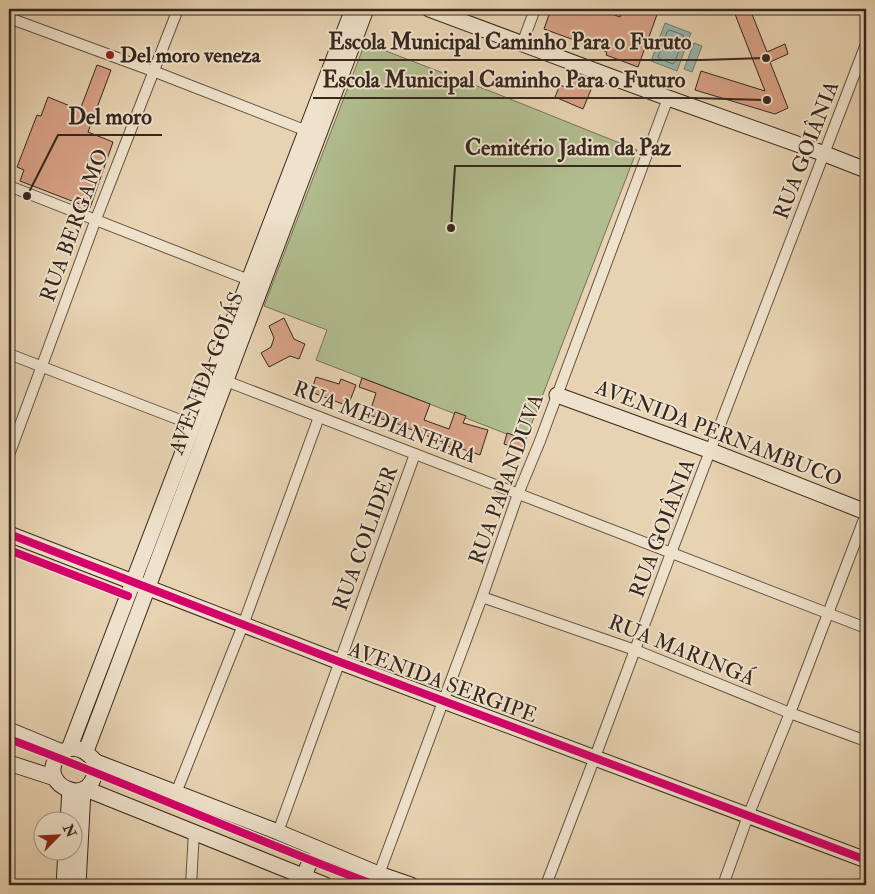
<svg xmlns="http://www.w3.org/2000/svg" width="875" height="894" viewBox="0 0 875 894" font-family="'IM FELL Double Pica',serif">
<style>
.green{fill:#b1bd8f;stroke:#747257}
.water{fill:#97b7af;stroke:#707d75}
.lines{fill:none;stroke-linecap:round;stroke-linejoin:round}
.shore{stroke:#666f67;stroke-width:1}
.building{fill:#d8a287;stroke:#36271f}
.street-casing{stroke:#625244;stroke-width:12}
.secondary-casing{stroke:#36271f;stroke-width:17}
.street{stroke:#efe2cc;stroke-width:10}
.secondary{stroke:#efe2cc;stroke-width:15}
.cycleway-casing{stroke:#efe2cc;stroke-width:11}
.cycleway{stroke:#d6006c;stroke-width:8}
.poi-dot{fill:#8f2418;stroke:#efe2cc;stroke-width:2}
.labels{text-anchor:middle;stroke-width:4;stroke-linejoin:round;paint-order:stroke}
.poi-label{font-size:21px;font-weight:bold;fill:#36271f;stroke:#efe2cc;text-anchor:start}
.street-label{font-size:21px;fill:#36271f;stroke:#efe2cc}
.leader{fill:none;stroke:#36271f;stroke-width:2}
.callout-dot{fill:#36271f;stroke:#efe2cc;stroke-width:2}
.callout-label{font-size:22px;text-anchor:middle;font-weight:bold;fill:#36271f;stroke:#efe2cc;stroke-width:4;stroke-linejoin:round;paint-order:stroke}
</style>
<rect width="100%" height="100%" fill="#e7d2b1"/>
<filter id="stains"><feTurbulence type="fractalNoise" baseFrequency=".004" numOctaves="4"/><feColorMatrix values="0 0 0 0 .2 0 0 0 0 .09 0 0 0 0 .02 0 0 0 .5 -.17"/></filter>
<radialGradient id="worn" r=".72"><stop offset=".6" stop-color="#630" stop-opacity="0"/><stop offset="1" stop-color="#630" stop-opacity=".3"/></radialGradient>
<polygon class="green" points="365,43 495,93 637,150 525,441 316,360 327,330 264,306"/>
<g class="water">
<polygon points="665,23 691,33 677,71 651,61"/>
<polygon points="694,43 702,46 692,72 684,69"/>
</g>
<g class="lines">
<polygon class="shore" points="670,30 683,35 684,37 675,62 673,64 660,59 658,57 667,32"/>
</g>
<g class="building">
<polygon points="551,9 598,9 620,17 623,9 659,9 638,67 606,55 607,52 544,29"/>
<polygon points="733,9 750,9 767,52 785,44 788,54 770,62 788,108 775,114 695,90 701,71 765,91"/>
<polygon points="97,65 111,70 88,132 113,142 90,208 20,181 24,170 17,167 37,115 41,116 48,97 80,110"/>
<polygon points="572,79 592,87 583,109 555,97 560,85 568,88"/>
<polygon points="284,318 294,339 305,344 299,359 290,356 269,367 261,353 271,347 274,338 269,326"/>
<polygon points="316,377 339,384 341,379 356,385 348,406 311,392"/>
<polygon points="362,378 430,404 424,420 449,429 455,412 466,416 463,423 488,430 480,455 456,447 455,449 442,444 443,442 407,428 408,427 369,415 376,393 359,387"/>
<polygon points="507,433 525,439 521,450 504,444"/>
</g>
<g class="lines">
<g class="street-casing">
<g id="street">
<polyline points="9,18 153,71 312,133"/>
<polyline points="522,44 535,9"/>
<polyline points="9,186 249,280"/>
<polyline points="9,354 193,425"/>
<polyline points="226,381 866,628"/>
<polyline points="9,455 96,219 178,9"/>
<polyline points="482,597 635,650 790,713 866,741"/>
<polyline points="176,793 243,625 319,417"/>
<polyline points="278,832 415,454"/>
<polyline points="379,874 482,597 518,494 540,441 668,98"/>
<polyline points="191,885 194,831"/>
<polyline points="546,885 595,757 671,553 866,44"/>
<polyline points="723,885 748,816 790,713 866,514"/>
</g>
</g>
<g class="secondary-casing">
<g id="secondary">
<polyline points="429,9 668,98 825,154 866,170"/>
<polyline points="557,395 711,451 866,512"/>
<polyline points="9,534 340,662 866,860"/>
<polyline points="9,730 62,752"/>
<path d="M73,748c11,1 15,6 23,14 0,52 -59,23 -39,-4 4,-6 9,-9 16,-10z"/>
<polyline points="69,749 353,9"/>
<polyline points="86,751 366,9"/>
<polyline points="96,762 278,832 376,873 411,885"/>
<polyline points="9,763 55,778"/>
<polyline points="86,789 325,885"/>
<polyline points="68,822 70,790"/>
<path d="M305,878c2,-19 9,-19 26,-23"/>
<polyline points="64,885 66,852"/>
<polyline points="78,885 83,790"/>
</g>
</g>
<use href="#street" class="street"/>
<use href="#secondary" class="secondary"/>
<g class="cycleway-casing">
<g id="cycleway">
<polyline points="9,534 340,662 866,860"/>
<polyline points="9,550 128,596"/>
<path d="M9,739c123,46 243,100 366,146"/>
</g>
</g>
<use href="#cycleway" class="cycleway"/>
</g>
<circle class="poi-dot" cx="110" cy="55" r="5"/>
<g class="labels">
<g class="poi-label">
<text x="120" y="62">Del moro veneza</text>
</g>
<g class="street-label">
<text transform="translate(806 150) rotate(-69)" y="7">RUA GOIÂNIA</text>
<text transform="translate(74 225) rotate(-70)" y="7">RUA BERGAMO</text>
<text transform="translate(206 373) rotate(-69)" y="7">AVENIDA GOIÁS</text>
<text transform="translate(385 422) rotate(21)" y="7">RUA MEDIANEIRA</text>
<text transform="translate(719 433) rotate(21)" y="7">AVENIDA PERNAMBUCO</text>
<text transform="translate(506 479) rotate(-70)" y="7">RUA PAPANDUVA</text>
<text transform="translate(662 528) rotate(-69)" y="7">RUA GOIÂNIA</text>
<text transform="translate(365 538) rotate(-70)" y="7">RUA COLIDER</text>
<text transform="translate(682 650) rotate(22)" y="7">RUA MARINGÁ</text>
<text transform="translate(443 682) rotate(20)" y="7">AVENIDA SERGIPE</text>
</g>
</g>
<path class="leader" d="M766 58L702 60H319M767 100L695 98H313M27 196L58 135H162M451 228L455 166H681"/>
<g class="callout-dot">
<circle cx="766" cy="58" r="5"/>
<circle cx="767" cy="100" r="5"/>
<circle cx="27" cy="196" r="5"/>
<circle cx="451" cy="228" r="5"/>
</g>
<g class="callout-label">
<text x="510" y="49">Escola Municipal Caminho Para o Furuto</text>
<text x="504" y="87">Escola Municipal Caminho Para o Futuro</text>
<text x="110" y="124">Del moro</text>
<text x="568" y="155">Cemitério Jadim da Paz</text>
</g>
<rect width="875" height="894" fill="none" stroke="#e7d2b1" stroke-width="30"/>
<rect x="10" y="10" width="855" height="874" fill="none" stroke="#36271f" stroke-width="2.5"/>
<rect x="15" y="15" width="845" height="864" fill="none" stroke="#36271f"/>
<g transform="translate(58 836) rotate(66)"><circle r="24" fill="#efe2cc" stroke="#a59787"/>
<path d="M0-4L9 19L0 12L-9 19Z" fill="#8f2418"/>
<text y="-8" font-size="14" font-weight="bold" text-anchor="middle" fill="#36271f">N</text>
</g>
<rect width="100%" height="100%" filter="url(#stains)"/>
<rect width="100%" height="100%" fill="url(#worn)"/>
</svg>
